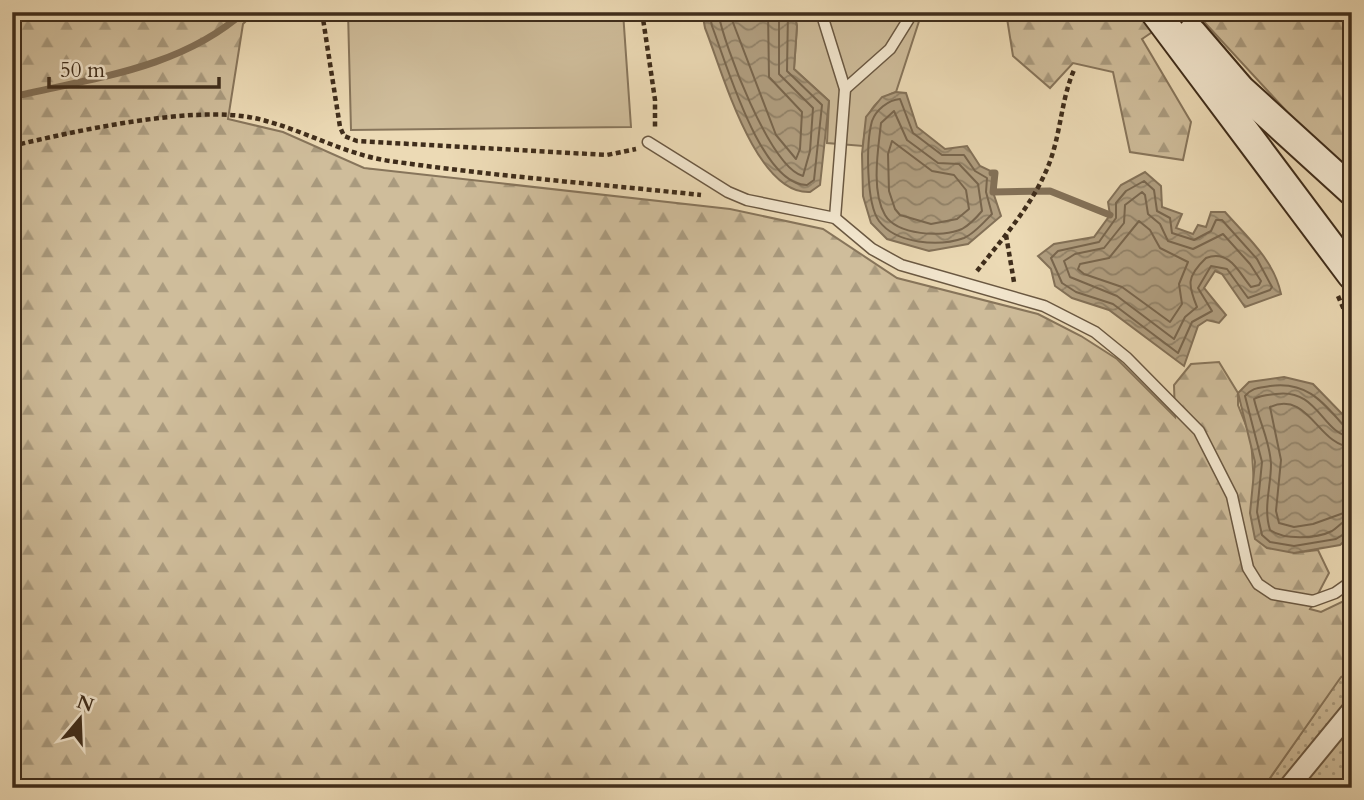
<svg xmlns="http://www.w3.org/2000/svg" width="1364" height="800" viewBox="0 0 1364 800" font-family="Cardo,serif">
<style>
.grass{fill:url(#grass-dots);stroke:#87755b;stroke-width:2}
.forest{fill:url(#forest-firs);stroke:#87755b;stroke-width:2}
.garden{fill:#cfbd9b;stroke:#87755b;stroke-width:2}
.water{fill:url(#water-waves);stroke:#837158;stroke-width:2}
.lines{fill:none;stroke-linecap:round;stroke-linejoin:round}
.shore{stroke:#78664e;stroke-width:2}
.stream{stroke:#837158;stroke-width:7}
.service-casing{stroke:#6a5842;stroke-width:13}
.minor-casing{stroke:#6a5842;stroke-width:23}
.secondary-casing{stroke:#3f2d1b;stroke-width:32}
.path{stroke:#3f2d1b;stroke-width:4.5;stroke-dasharray:5 3.5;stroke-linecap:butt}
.service{stroke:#f3e7cf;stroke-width:10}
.minor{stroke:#f3e7cf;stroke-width:19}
.secondary{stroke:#f3e7cf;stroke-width:28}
</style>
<defs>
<pattern id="grass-dots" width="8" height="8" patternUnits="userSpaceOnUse" patternTransform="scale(1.75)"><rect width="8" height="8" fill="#cfbd9b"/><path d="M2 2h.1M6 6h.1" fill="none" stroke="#a99a7e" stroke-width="1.8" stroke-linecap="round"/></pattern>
<pattern id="forest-firs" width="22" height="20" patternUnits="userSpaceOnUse" patternTransform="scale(1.75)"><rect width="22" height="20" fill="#cfbd9b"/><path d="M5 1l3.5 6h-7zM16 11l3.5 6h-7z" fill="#a99a7e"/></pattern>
<pattern id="water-waves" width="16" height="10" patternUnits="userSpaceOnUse" patternTransform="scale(1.75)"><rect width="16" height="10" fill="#b19f81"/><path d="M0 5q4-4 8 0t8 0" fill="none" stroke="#918269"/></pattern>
</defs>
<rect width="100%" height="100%" fill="#ecdab5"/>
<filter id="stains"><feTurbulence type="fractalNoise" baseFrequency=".00286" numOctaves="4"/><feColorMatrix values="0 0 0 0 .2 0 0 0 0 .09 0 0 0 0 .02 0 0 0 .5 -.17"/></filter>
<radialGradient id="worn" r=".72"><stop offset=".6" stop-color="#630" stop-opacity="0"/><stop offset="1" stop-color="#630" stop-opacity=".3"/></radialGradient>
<polygon class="grass" points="1352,672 1352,788 1263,788 1341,676"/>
<g class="forest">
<polygon points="12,12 255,12 243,24 228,119 283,132 364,168 730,209 823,229 897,278 1038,314 1081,336 1117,359 1175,417 1174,385 1191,364 1219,362 1238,393 1238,405 1251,438 1254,484 1294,553 1318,550 1329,573 1310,609 1321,612 1352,597 1352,672 1341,677 1263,788 12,788"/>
<polygon points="1006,12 1182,12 1142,39 1191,122 1183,160 1130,152 1113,72 1073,63 1050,88 1013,56"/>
<polygon points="1195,12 1352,12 1352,172 1302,128"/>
</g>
<g class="garden">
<polygon points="348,12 623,12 631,127 351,130"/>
<path d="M794,12h128l-26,80c-28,10 -30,26 -33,54l-36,-3 2,-42 -35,-32 3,-43z"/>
</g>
<g class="water">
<path d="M702,12h92l3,14 -3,43 35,32 -9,84 -10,7c-55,3 -88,-122 -105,-164z"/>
<polygon points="896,92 906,93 917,127 945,149 967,146 980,166 995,173 993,192 1001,216 968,244 929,251 887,239 871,223 863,196 862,154 866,117 882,97"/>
<path d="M1145,172l16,14 1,21 20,7 -6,14 17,6 5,-9 8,2 5,-15h14c22,25 49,48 56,82l-36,13 -23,-33 -7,-3 -11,17 22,27 -7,8 -12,-3 -9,6 -14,40 -75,-56 -37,-12 -17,-12 -4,-17 -13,-13 16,-12 40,-7 16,-22 -2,-13 13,-17z"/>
<polygon points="1284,377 1313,384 1349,421 1352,534 1340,545 1294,553 1267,548 1255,539 1250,513 1255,462 1238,393 1249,382"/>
</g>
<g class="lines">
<g class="shore">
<path d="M709,12l3,14c14,36 49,160 95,159l7,-5 8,-75 -35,-34 1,-59"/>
<path d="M718,12c6,34 52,155 85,164l7,-25 3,-43 -34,-34v-62"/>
<polyline points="729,12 776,135 796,159 800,149 802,112 769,77 768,12"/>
<path d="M900,99l13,34 29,22h22l11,16 12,7 -1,14 6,22c-7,7 -18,20 -28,24 -25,9 -68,6 -85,-17 -13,-18 -13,-78 -7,-100 4,-11 16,-21 28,-22z"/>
<path d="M894,111l13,29 31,23 21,1 19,20 4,27c-5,6 -13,14 -20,18 -20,9 -65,6 -77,-14 -14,-24 -7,-65 -4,-92z"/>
<polygon points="892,141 932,171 954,175 966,190 969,209 957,219 931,224 900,215 895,209 889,191 888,154"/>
<polygon points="1144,181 1154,190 1157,211 1170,218 1172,233 1194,240 1211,231 1216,220 1222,220 1257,259 1272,287 1270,290 1248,298 1227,269 1211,266 1198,288 1212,311 1192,322 1178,353 1113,304 1076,292 1062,283 1051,258 1058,251 1099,242 1116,218 1116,203 1126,191"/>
<path d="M1142,192l3,3 3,19 12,10 8,17 25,8 30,-15 27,30 11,17 -2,4 -8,2c-12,-14 -21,-38 -45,-29 -20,19 -18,27 -9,49l-12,10 -11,22 -57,-43 -47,-19 -6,-16 11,-7 29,-6 20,-25 1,-18z"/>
<polygon points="1139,221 1150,230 1160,248 1188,262 1179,284 1182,304 1170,322 1122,287 1084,274 1078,269 1080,264 1109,258"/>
<path d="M1352,428l-8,-2c-22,-25 -38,-45 -74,-40 -11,2 -17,1 -25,10l17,66 -5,50 5,23 8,7 24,4 42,-7 16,-10"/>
<path d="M1352,437c-30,-2 -33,-49 -76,-43 -7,1 -15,1 -22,5 5,22 16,42 17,65 0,23 -8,44 -1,66 14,10 46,9 62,1 8,-5 9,-10 20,-11"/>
<path d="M1352,447c-34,-1 -43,-57 -82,-40l11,53 -5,51 3,12 15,4 19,-3 39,-14"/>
</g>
<g class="stream">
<path d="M12,97c80,-19 168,-28 232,-85"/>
<polyline points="992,173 995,173 993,192 1050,191 1110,215"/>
</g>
<g class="service-casing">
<g id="service">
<polyline points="821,12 845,89 835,218"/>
<polyline points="845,89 890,49 913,12"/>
<polyline points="648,142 728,192 747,200 835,218 872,249 901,265 1044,306 1095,332 1127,358 1199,431 1232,496 1248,568 1258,584 1273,594 1313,601 1335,593 1352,581"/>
</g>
</g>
<g class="minor-casing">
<polyline id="minor" points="1288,788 1352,710"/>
</g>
<g class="secondary-casing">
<g id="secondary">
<polyline points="1155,12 1352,275"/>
<polyline points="1192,33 1240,89 1352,191"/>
</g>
</g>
<g class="path">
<polyline points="322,12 340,127 344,136 357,141 607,155 636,149"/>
<polyline points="642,12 655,100 655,129"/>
<path d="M12,146c63,-15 180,-41 242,-28 47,10 88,36 136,43 103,15 208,23 311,34"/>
<polyline points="1006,235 1014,282"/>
<path d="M977,271c26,-33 57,-68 72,-107 12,-31 12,-64 25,-94"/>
<polyline points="1338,296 1352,328"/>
</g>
<use href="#service" class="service"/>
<use href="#minor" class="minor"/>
<use href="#secondary" class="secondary"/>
</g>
<rect width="1364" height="800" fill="none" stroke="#ecdab5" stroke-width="42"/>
<rect x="14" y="14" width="1336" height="772" fill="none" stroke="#3f2d1b" stroke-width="3.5"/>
<rect x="21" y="21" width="1322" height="758" fill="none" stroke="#3f2d1b" stroke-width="2"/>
<g transform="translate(80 719) rotate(19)" stroke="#f3e7cf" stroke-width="5" paint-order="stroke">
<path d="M0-5L12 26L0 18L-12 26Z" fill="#3f2d1b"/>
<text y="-10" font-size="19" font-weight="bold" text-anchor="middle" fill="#3f2d1b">N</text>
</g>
<path d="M49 77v10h170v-10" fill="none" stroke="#3f2d1b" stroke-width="3.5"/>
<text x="60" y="77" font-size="21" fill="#3f2d1b" stroke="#f3e7cf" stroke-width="5" paint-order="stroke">50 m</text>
<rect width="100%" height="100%" filter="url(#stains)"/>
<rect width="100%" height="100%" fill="url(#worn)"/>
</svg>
